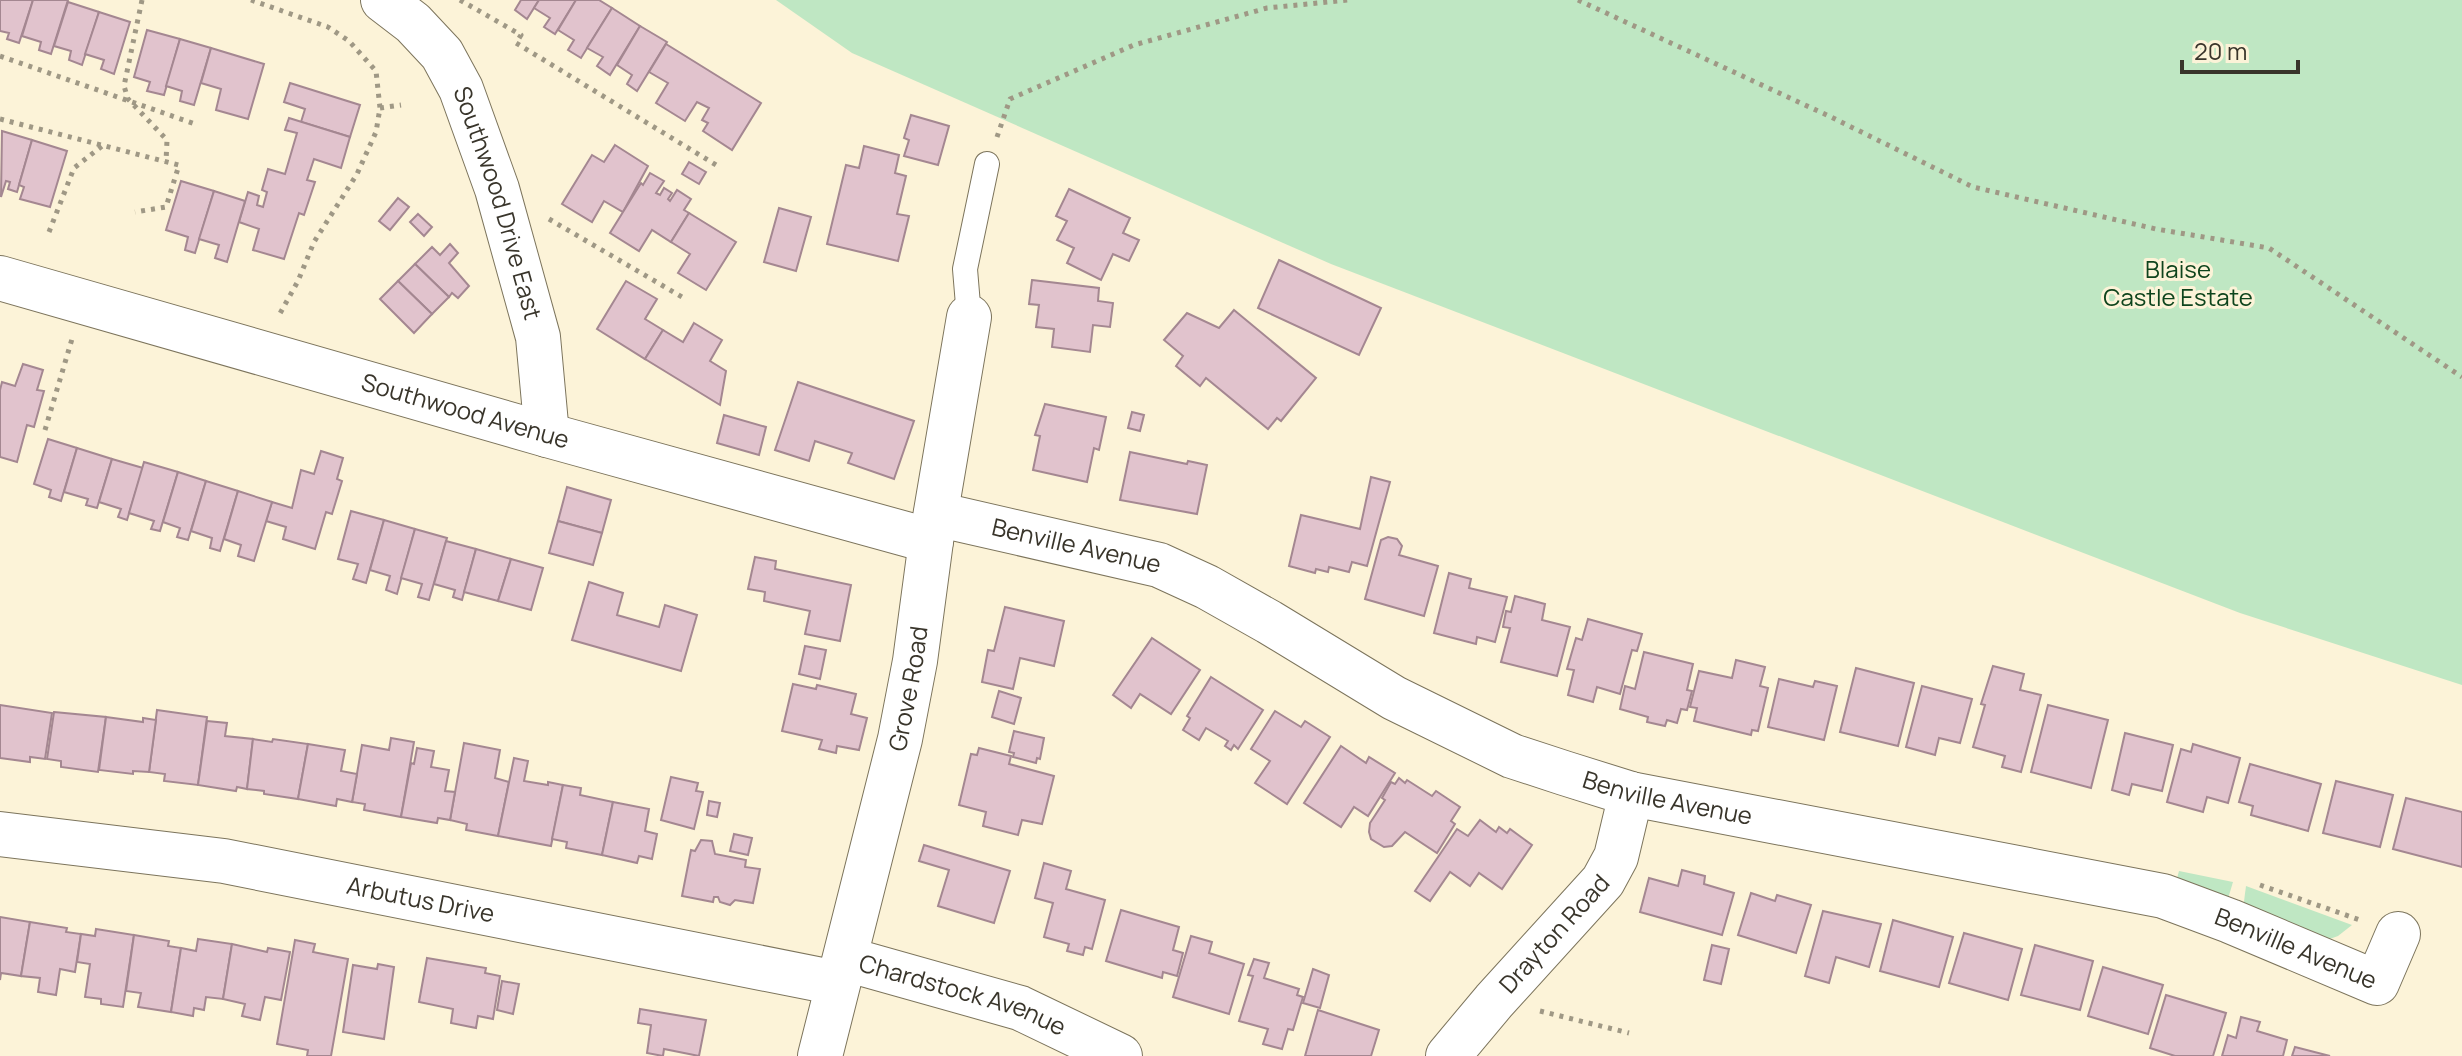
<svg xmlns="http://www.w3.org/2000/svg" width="2462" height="1056" viewBox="0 0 2462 1056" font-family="Manrope,sans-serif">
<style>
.green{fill:#bfe7c3}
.building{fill:#e1c3cd;stroke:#a48791;stroke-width:2}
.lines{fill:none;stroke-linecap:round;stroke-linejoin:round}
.service-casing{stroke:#7c745c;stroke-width:26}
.minor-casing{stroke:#7c745c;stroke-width:46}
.path{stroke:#9f9885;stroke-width:5;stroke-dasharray:4 6;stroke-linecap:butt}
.service{stroke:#fff;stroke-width:24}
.minor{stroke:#fff;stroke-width:44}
.labels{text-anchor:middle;stroke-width:6;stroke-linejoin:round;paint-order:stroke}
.street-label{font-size:24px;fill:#39352b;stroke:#fcf3d8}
.park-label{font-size:24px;fill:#0e441c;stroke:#fcf3d8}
</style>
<rect width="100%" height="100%" fill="#fcf3d8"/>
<g class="green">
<polygon points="776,0 2462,0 2462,685 2240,613 1331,264 852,53"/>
<polygon points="2179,871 2233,882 2227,902 2176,882"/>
<polygon points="2246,886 2352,925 2338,936 2327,940 2243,909"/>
</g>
<g class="building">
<polygon points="0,0 33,0 19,43 7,39 9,33 0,31"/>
<polygon points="33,0 68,0 51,54 39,50 41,42 22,36"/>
<polygon points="521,0 539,0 527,19 515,10"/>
<polygon points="539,0 576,0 555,34 544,27 550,18 534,8"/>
<polygon points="576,0 599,0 612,8 581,58 568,50 574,40 558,30"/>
<polygon points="68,2 99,12 82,65 69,60 71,51 54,46"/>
<polygon points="612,8 640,26 610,75 597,66 603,57 587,48"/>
<polygon points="99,12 130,22 114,74 101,69 104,60 85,54"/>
<polygon points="640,26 667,42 637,91 627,84 632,75 617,65"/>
<polygon points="147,30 180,39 164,95 147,91 150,82 134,77"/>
<polygon points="180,39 211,48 194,105 180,101 182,91 166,86"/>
<polygon points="666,44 761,103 732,150 703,131 708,123 702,120 709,108 697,102 685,121 656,103 668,83 649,72"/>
<polygon points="211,48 264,64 248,119 216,110 221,89 201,83"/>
<polygon points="290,83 360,105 350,137 301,122 305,109 284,102"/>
<polygon points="911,115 949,126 938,165 904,156 909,140 904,138"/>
<polygon points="289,118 350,137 341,168 314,159 307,180 315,182 304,215 299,213 284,259 253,250 259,229 239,222 248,192 259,196 257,205 263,207 267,192 262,190 268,169 285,174 297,133 285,130"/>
<polygon points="2,131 32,140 17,192 8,189 10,182 6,181 1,197"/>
<polygon points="32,140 67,151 50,207 20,199 24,187 19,185"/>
<polygon points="615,145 648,166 623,212 604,201 592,222 562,204 592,155 604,162"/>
<polygon points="864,146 899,155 895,173 906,176 897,214 909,216 898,261 827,244 846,165 859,168"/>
<polygon points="689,162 706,172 699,184 682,174"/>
<polygon points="650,173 664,181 656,193 660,195 664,188 672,193 668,199 670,201 677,190 691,199 684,210 689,213 671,242 652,230 639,251 610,233 641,183 643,185"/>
<polygon points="181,181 214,191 195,253 185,250 188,237 166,230"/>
<polygon points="1069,189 1130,218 1123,233 1139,240 1129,261 1113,254 1101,280 1067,263 1074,248 1057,240 1067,221 1056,216"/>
<polygon points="214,191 245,201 227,262 215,258 219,245 199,239"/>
<polygon points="398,198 409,207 390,230 379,221"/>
<polygon points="779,208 811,217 796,271 764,262"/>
<polygon points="689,213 736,242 706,290 678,273 690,254 671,242"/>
<polygon points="418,214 432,227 424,236 410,222"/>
<polygon points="450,244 458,253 449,263 469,286 458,298 452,293 449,297 415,264 432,247 440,255"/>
<polygon points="1279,260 1381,308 1359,355 1258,308"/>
<polygon points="415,264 449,297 432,314 398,281"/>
<polygon points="1032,280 1099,288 1098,301 1113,303 1110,327 1093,325 1090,352 1052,347 1054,329 1036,327 1039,305 1029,304"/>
<polygon points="398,281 432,314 414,333 380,299"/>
<polygon points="626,281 657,299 645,319 663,330 645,359 597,329"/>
<polygon points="1234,310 1316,378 1281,421 1277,418 1268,429 1206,378 1200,386 1176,366 1183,356 1164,340 1187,313 1219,328"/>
<polygon points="694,323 722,340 710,361 726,371 720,405 645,359 663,330 683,342"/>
<polygon points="23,364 43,370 37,390 44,391 34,427 27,425 17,462 0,457 0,390 2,382 15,386"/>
<polygon points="798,382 914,421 894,479 848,463 852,453 815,441 809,461 775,450"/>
<polygon points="1045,404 1106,417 1099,450 1094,448 1087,482 1033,470 1040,436 1035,435"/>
<polygon points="1132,412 1144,415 1140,431 1128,428"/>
<polygon points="724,415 766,427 759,455 717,443"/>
<polygon points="48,439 77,448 61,501 49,497 51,490 34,484"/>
<polygon points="77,448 112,459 97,508 86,505 88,499 64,492"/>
<polygon points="321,451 343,458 337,479 342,481 332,514 326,512 315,549 283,539 286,527 266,521 272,502 292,508 301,470 314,474"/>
<polygon points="1130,452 1187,464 1188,461 1207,465 1197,514 1120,500"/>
<polygon points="112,459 143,468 127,520 118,517 121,509 99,502"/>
<polygon points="144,462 178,472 160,531 151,529 154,521 129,513"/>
<polygon points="178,472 206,481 188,540 177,537 180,528 163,522"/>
<polygon points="1371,477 1390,482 1367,566 1352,562 1349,572 1329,567 1328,572 1316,569 1315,573 1289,566 1301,515 1360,529"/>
<polygon points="206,481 238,491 220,551 210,548 212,538 191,531"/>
<polygon points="567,487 611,500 602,533 558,521"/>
<polygon points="238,491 272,502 254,561 238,556 241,545 224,539"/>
<polygon points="351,511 384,520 366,583 353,579 358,564 338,559"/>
<polygon points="384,520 415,529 397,594 386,590 390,576 370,570"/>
<polygon points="558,521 602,533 593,565 549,553"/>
<polygon points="415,529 447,538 429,600 418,597 422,584 401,578"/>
<polygon points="1388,537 1397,539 1402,546 1399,555 1438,566 1424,616 1365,599 1381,540"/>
<polygon points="446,541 476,549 462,600 453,597 455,590 434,584"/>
<polygon points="476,549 511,559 498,601 464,592"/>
<polygon points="755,557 776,561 775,569 851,585 840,641 805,634 810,611 764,601 765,592 748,589"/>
<polygon points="511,559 543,568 531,610 498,601"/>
<polygon points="1449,573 1471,579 1469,588 1507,597 1495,642 1477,637 1476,644 1434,633"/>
<polygon points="589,582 623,593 617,615 659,627 665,605 697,615 681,671 572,640"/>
<polygon points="1515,596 1545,604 1542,620 1570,627 1557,676 1501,662 1510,628 1503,627 1506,611 1511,612"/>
<polygon points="1005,607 1064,621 1054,666 1020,658 1013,689 982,682 988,650 994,651"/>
<polygon points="1588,619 1642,634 1637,651 1632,650 1620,694 1597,687 1593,702 1568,695 1574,670 1567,669 1576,638 1582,640"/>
<polygon points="1152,638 1200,670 1171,714 1140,694 1131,708 1113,695"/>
<polygon points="805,646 826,650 820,679 799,674"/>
<polygon points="1644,652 1693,664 1687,690 1692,691 1687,710 1681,709 1677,723 1667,720 1665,726 1647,722 1648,717 1620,709 1625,686 1635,689"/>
<polygon points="1736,660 1765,667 1760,686 1768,688 1758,731 1752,730 1751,735 1694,721 1697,708 1690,707 1699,671 1732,678"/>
<polygon points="1993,666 2024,674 2020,690 2041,695 2021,772 2002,767 2005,756 1973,747 1985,705 1981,704"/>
<polygon points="1856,668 1914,683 1898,746 1840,732"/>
<polygon points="1211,677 1263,710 1238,749 1234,745 1231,750 1225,746 1228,741 1206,728 1199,740 1183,730 1190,718 1187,716"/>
<polygon points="1779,679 1813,687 1815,681 1837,686 1824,740 1768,727"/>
<polygon points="793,684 816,689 817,685 856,694 851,714 867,718 859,750 837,746 836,753 819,749 822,740 782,731"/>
<polygon points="1922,686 1972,699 1960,743 1939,738 1935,755 1906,747"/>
<polygon points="999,691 1021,698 1014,724 992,717"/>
<polygon points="0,705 52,713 45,759 30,757 30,762 0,758"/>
<polygon points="2048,705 2108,720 2091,788 2031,772"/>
<polygon points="157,710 207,717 198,785 164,781 165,774 149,772"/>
<polygon points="1275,711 1301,727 1305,721 1330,737 1287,804 1255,783 1270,761 1251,749"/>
<polygon points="54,712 106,717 98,772 61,767 61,761 47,759"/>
<polygon points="106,717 143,722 143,718 156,720 149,772 133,771 133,774 99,770"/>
<polygon points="207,721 227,723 225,736 253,739 247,789 237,787 236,791 198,785"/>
<polygon points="1014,731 1044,738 1040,759 1037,758 1036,763 1013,757 1014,753 1009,752"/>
<polygon points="2125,733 2173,745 2162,791 2132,784 2129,795 2112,790"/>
<polygon points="391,738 414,742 401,817 364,810 365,804 352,802 362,745 389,750"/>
<polygon points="253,739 272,742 273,739 308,744 298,799 264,794 264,791 247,789"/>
<polygon points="464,743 500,750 495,778 509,782 498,836 466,830 467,824 450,820"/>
<polygon points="308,744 345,750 341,771 357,774 352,802 337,799 336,806 298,799"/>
<polygon points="2193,744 2240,758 2228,803 2207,797 2203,812 2167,802 2181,749 2191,752"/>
<polygon points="1341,746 1366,763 1369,757 1395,773 1368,816 1354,807 1341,827 1304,803"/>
<polygon points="417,748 434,751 431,767 449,770 445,791 455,792 450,820 438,818 437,823 401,817 411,763 414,764"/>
<polygon points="979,748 1011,756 1009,764 1054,776 1042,824 1022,820 1018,835 983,826 986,812 959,805 971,754 977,755"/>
<polygon points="514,758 528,761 524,781 548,785 548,782 563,785 551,846 498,836"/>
<polygon points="2250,764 2321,784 2308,831 2251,815 2253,806 2239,802"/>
<polygon points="671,777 698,783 696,791 703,792 694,829 661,820"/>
<polygon points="1399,778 1405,783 1407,780 1432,796 1436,791 1460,807 1451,821 1455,824 1437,853 1405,832 1392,846 1384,847 1371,839 1369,832 1370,823 1385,800 1382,798 1391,782 1395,784"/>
<polygon points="2336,781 2393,795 2380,847 2323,833"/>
<polygon points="563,785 581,788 580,795 613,802 602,855 566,848 567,842 552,839"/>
<polygon points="2406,798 2462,812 2462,867 2393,849"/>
<polygon points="709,801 720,803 717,817 707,815"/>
<polygon points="613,802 649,809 645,831 657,834 652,859 639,856 637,863 602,855"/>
<polygon points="1480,820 1496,832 1499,827 1507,833 1510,829 1532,845 1502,889 1479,873 1470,886 1450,872 1430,901 1415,891 1457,829 1468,836"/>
<polygon points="734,834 752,838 748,855 730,851"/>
<polygon points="701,840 712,841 715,854 746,860 745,867 760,869 753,903 735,900 730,905 720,902 718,897 714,897 713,902 682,896 691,850 695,851"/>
<polygon points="924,845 1010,871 994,923 938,906 949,870 919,861"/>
<polygon points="1044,863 1071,871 1066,889 1105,900 1092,949 1085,947 1083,955 1067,951 1069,944 1044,937 1053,903 1035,898"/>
<polygon points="1682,870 1705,876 1704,884 1734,893 1722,935 1640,912 1649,878 1678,886"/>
<polygon points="1751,893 1775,901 1777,895 1811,905 1796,953 1738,935"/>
<polygon points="1121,910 1179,927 1173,950 1183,953 1177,976 1163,972 1162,978 1106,961"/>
<polygon points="1823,911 1881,924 1869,967 1836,957 1829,983 1805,976"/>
<polygon points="0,917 30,922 21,976 1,973 0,980"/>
<polygon points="1893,920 1953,937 1939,987 1880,971"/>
<polygon points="30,922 67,928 66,932 81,934 75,972 60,969 56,995 38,992 40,978 21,976"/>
<polygon points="96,929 134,935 123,1007 101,1004 101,999 85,997 90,964 77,962 81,934 95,936"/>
<polygon points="1964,933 2022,949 2008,1000 1949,983"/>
<polygon points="134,935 169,941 168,946 181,948 171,1012 138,1007 141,993 126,991"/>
<polygon points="1191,936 1212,942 1209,953 1244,964 1229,1014 1173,997"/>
<polygon points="198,939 232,944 223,999 206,997 204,1010 194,1008 193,1016 171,1012 181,948 196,951"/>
<polygon points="295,940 315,944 313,952 348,959 331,1056 307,1056 308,1050 277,1044"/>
<polygon points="232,944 267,952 268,948 290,952 281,1000 265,997 260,1020 242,1016 245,1004 223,999"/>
<polygon points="1712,945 1729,949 1721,984 1704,980"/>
<polygon points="2035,945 2093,961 2080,1010 2021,995"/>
<polygon points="427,958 486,968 485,973 500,976 493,1019 478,1016 476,1028 451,1023 453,1009 419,1002"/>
<polygon points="1254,959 1269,963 1264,978 1299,989 1297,995 1303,997 1293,1030 1288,1029 1282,1049 1263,1044 1268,1029 1239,1021 1253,976 1248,975"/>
<polygon points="378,964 394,967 384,1039 343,1032 353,965 377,969"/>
<polygon points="2103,967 2163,985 2148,1034 2088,1016"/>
<polygon points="1313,969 1329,975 1320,1008 1303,1003"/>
<polygon points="502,981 519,984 513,1014 497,1010"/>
<polygon points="2166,995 2226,1013 2213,1056 2175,1056 2150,1048"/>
<polygon points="640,1009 706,1020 699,1056 664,1049 663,1056 647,1053 651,1025 638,1023"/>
<polygon points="1318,1010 1379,1030 1371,1056 1305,1056"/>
<polygon points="2241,1017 2260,1022 2257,1031 2287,1040 2283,1056 2222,1056 2228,1035 2236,1038"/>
<polygon points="2295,1047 2330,1056 2292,1056"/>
</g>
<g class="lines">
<g class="service-casing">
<polyline id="service" points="969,317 965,269 987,164"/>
</g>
<g class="minor-casing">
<g id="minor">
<path id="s1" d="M383,0l30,23 29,31 19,35 36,100 41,148 9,98"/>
<path id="s2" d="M0,278l547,157 384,106"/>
<path id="s3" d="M936,514l223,51 48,22 62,35 125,76 118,58 52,17 67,21 532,102 67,25 147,62 21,-49"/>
<path id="s4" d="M0,834l224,27 613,122"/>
<path id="s5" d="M846,959l174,49 100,48"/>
<path id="s6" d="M820,1056l80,-317 15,-78 16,-120 38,-224"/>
<path id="s7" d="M1448,1056l46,-55 109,-120 13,-24 15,-63"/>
</g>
</g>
<g class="path">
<polyline points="142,0 124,86 128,99 167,140 166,162"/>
<polyline points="251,0 328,27 349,41 376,71 380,108 376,132 357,174 314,242 298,281 278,317"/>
<polyline points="460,0 521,35 516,43 721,168"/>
<polyline points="1578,0 1831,117 1973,187 2156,229 2269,248 2462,377"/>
<polyline points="0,56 198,125"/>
<polyline points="380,108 401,105"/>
<polyline points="0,119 179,165 166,207 135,212"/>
<polyline points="997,137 1010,99 1134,45 1267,8 1348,0"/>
<polyline points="549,219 682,297"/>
<polyline points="49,232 74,168 102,146"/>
<polyline points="45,430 72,339"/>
<polyline points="2260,885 2360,920"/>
<polyline points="1540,1011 1629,1033"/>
</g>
<use href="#service" class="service"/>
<use href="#minor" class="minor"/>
</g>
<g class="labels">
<g class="street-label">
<text dy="8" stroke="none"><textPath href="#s1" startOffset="240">Southwood Drive East</textPath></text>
<text dy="8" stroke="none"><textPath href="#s2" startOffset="484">Southwood Avenue</textPath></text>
<text dy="8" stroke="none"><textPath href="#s3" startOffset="144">Benville Avenue</textPath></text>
<text dy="8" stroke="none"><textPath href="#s6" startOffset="378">Grove Road</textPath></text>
<text dy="8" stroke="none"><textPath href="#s3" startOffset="792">Benville Avenue</textPath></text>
<text dy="8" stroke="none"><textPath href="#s4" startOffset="426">Arbutus Drive</textPath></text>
<text dy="8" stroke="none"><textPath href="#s7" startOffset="162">Drayton Road</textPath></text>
<text dy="8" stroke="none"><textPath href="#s3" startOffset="1440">Benville Avenue</textPath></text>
<text dy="8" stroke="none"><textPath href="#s5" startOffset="122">Chardstock Avenue</textPath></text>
</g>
<g class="park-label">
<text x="2178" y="278">Blaise<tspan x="2178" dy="28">Castle Estate</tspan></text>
</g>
</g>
<path d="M2182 60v12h116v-12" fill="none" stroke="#39352b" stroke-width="4"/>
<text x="2194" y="60" font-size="24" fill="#39352b" stroke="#fcf3d8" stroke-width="6" paint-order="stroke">20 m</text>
</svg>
